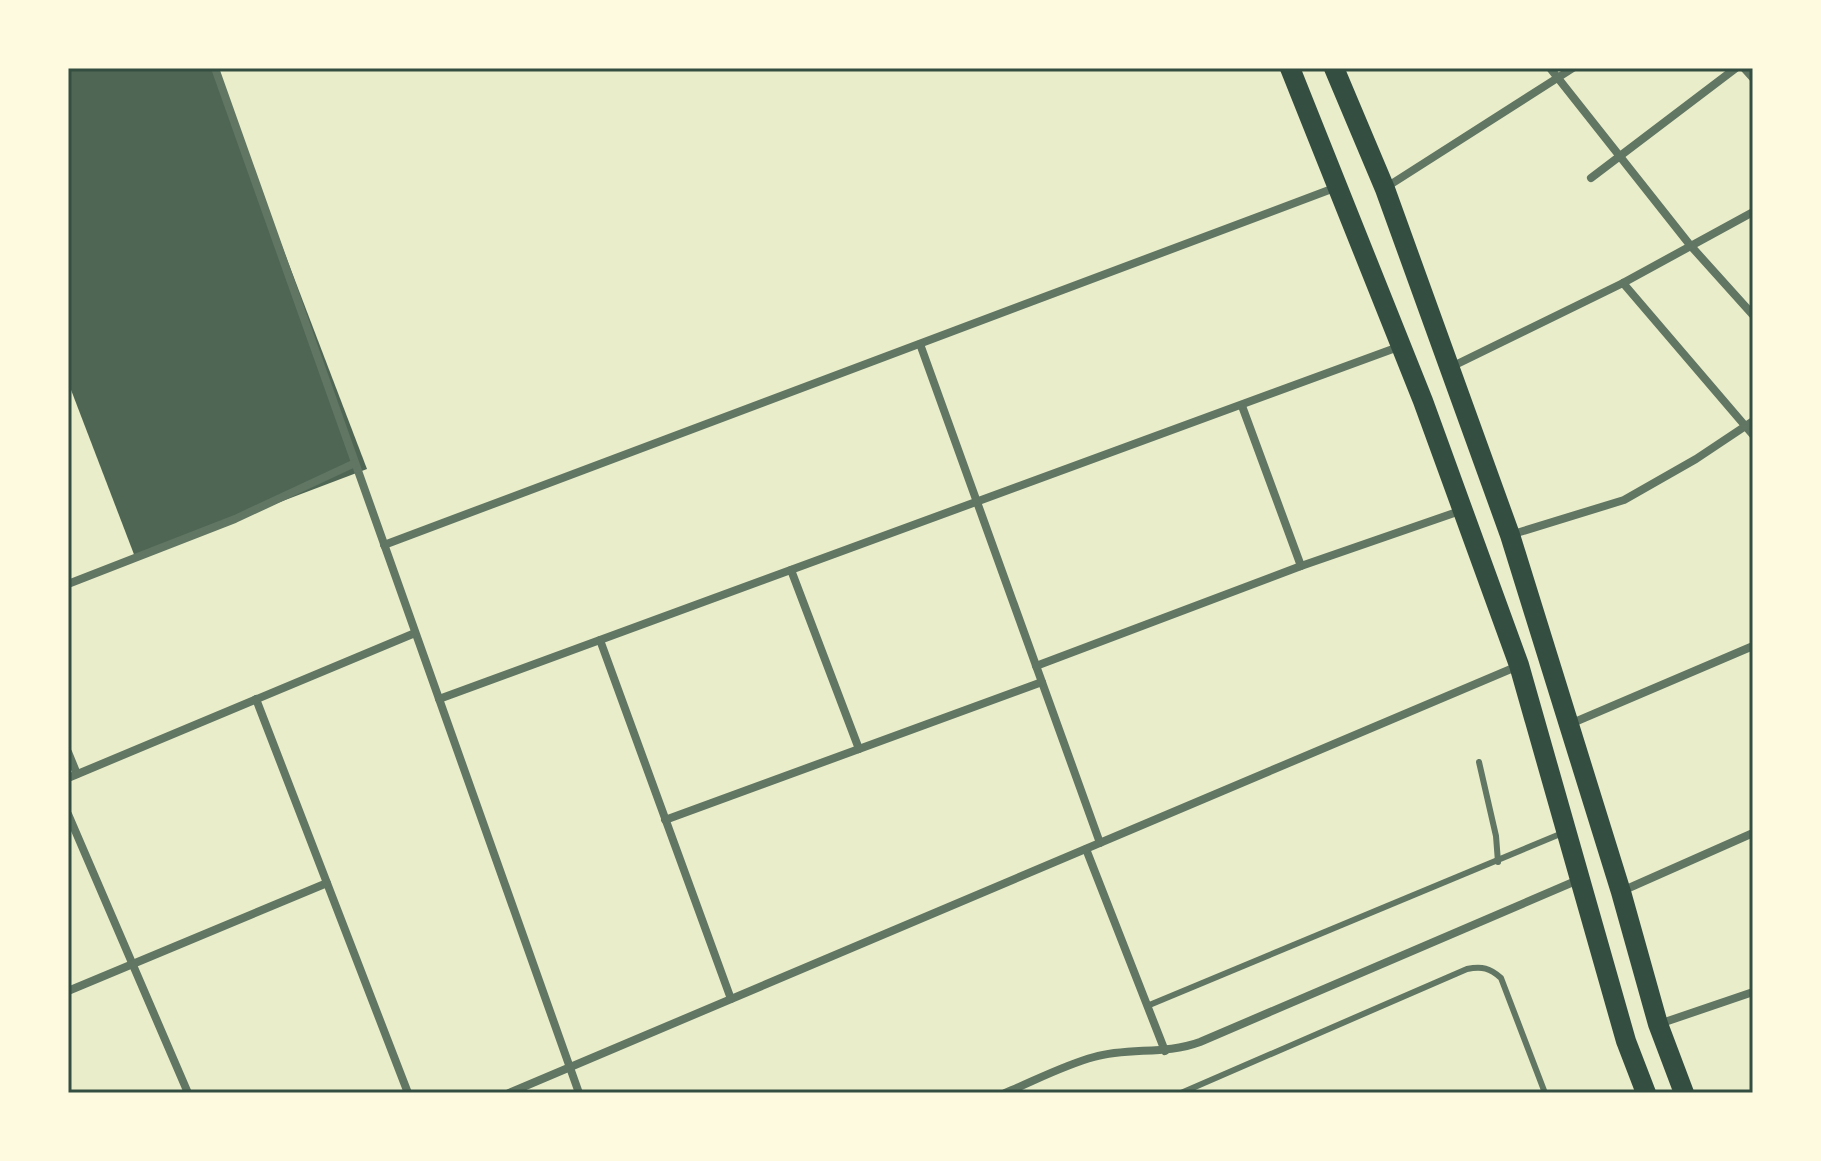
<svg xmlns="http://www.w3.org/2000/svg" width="1821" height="1161" viewBox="0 0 1821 1161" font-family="Inter,sans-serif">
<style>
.building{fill:#4f6655}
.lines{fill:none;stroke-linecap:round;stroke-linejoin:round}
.service{stroke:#617663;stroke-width:6}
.minor{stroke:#617663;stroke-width:8}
.primary{stroke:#344e41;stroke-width:20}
.neatline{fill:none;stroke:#344e41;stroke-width:3}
</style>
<rect width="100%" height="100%" fill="#e9edc9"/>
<polygon class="building" points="68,68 214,68 367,469 135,557 68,382"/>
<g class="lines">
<g class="service">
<polyline points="1479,762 1496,836 1498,862"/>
<polyline points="1147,1006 1565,832"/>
<path d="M1181,1093l286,-124c15,-3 23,-1 34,9l44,115"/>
</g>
<g class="minor">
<polyline points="215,68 579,1093"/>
<polyline points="1550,68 1690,245 1753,315"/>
<polyline points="1744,68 1753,78"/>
<polyline points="1591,178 1736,68"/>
<polyline points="1385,188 1573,68"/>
<polyline points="1623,283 1753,435"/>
<polyline points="920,344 1100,843"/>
<polyline points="1451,367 1623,283 1753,212"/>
<polyline points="1242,406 1301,566"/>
<polyline points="1510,535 1624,500 1696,459 1753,421"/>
<polyline points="384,545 1337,187"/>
<polyline points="791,570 859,749"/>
<polyline points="68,584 235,519 355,463"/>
<polyline points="600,640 731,999"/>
<polyline points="1036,666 1301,566 1460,511"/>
<polyline points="256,699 408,1093"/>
<polyline points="439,699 1401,346"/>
<polyline points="1570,724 1753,646"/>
<polyline points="68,752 77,774"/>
<polyline points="68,778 415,633"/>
<polyline points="68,814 188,1093"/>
<polyline points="665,820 1042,682"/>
<polyline points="1086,849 1165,1051"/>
<polyline points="1622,891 1753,833"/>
<polyline points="68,991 327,883"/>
<polyline points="1659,1024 1753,992"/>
<polyline points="509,1093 1518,666"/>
<path d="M1005,1093c29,-12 59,-28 89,-36 35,-10 71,-2 106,-15l378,-162"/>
</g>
<g class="primary">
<polyline points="1290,68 1423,401 1519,665 1626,1041 1646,1093"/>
<polyline points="1334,68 1385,189 1510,535 1621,892 1658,1024 1684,1093"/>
</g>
</g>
<rect width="1821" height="1161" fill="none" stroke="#fefae0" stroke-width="140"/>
<rect x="70" y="70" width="1681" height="1021" class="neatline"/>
</svg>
